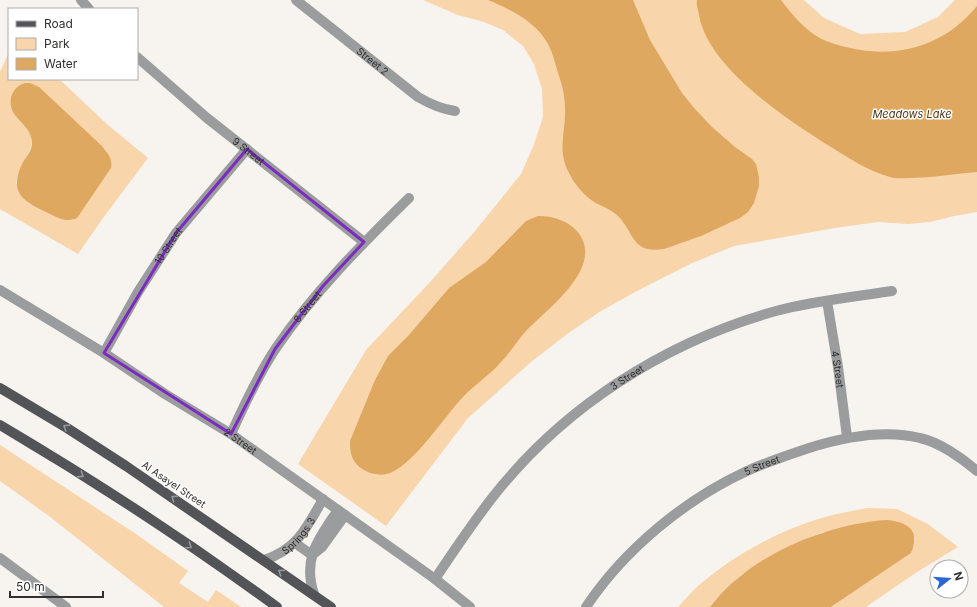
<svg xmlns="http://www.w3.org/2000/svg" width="977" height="607" viewBox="0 0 977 607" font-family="Inter,sans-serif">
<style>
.green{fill:#f9d5ab;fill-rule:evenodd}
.water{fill:#dfa861}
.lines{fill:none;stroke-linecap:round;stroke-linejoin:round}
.minor{stroke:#9a9c9d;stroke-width:10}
.major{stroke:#525457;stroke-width:10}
.oneway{stroke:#97989a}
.marked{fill:none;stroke:#7b2cbf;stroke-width:3;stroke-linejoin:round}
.labels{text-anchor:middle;stroke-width:3;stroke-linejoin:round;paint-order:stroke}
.street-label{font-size:10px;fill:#31302e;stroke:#fff}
.water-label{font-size:11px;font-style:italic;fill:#523b1c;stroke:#fff}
</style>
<rect width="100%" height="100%" fill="#f7f3ef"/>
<g class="green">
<polygon points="423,0 804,0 824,18 860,34 905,32 938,17 955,0 977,0 977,212 954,216 930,222 909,224 878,222 835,228 734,246 690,264 637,291 601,311 567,334 531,362 468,418 386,526 298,464 366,350 431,281 475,231 521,174 533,147 543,117 542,89 534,64 523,46 503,30 484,22 458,15"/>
<path d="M9,52v27h50l50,47 39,32 -45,60 -25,36 -78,-45v-137zM35,85l67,61 4,4 5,18 -38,52h-8l-4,-1 -33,-16 -12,-20c2,-15 19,-33 15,-47 -6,-18 -30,-23 -17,-46z"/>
<polygon points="0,445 136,534 188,571 179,583 208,602 216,590 241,607 164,607 49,516 0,481"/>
<path d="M867,508l30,1 31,15 30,23 -41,25 -51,35h-35l80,-54 3,-8 1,-8 -92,-5 -27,11 -29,16 -26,16 -25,24 -6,8h-32c7,-7 13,-15 21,-22 36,-31 81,-55 126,-68 14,-4 28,-6 42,-9z"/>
</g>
<g class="water">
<path d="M488,0h145l17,40 32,53 13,16 17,18 23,20 17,12 4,5 3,13v9l-5,17 -6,9 -8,6 -39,18 -37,13c-31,5 -29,-14 -45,-32 -7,-7 -15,-10 -23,-14 -12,-7 -22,-19 -28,-32 -11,-22 -2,-40 -3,-62 0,-13 -3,-25 -7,-36 -3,-10 -5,-20 -10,-29 -12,-22 -38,-35 -60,-44z"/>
<path d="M697,0h84c9,12 19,24 31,33 12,9 28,13 43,16 47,9 91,-5 122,-43v166c-24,2 -46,6 -69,6 -6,0 -13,1 -18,-1 -22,-6 -41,-19 -59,-30 -43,-27 -123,-79 -132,-132 -1,-5 -3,-10 -2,-15z"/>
<path d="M25,83h5l9,4 63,59c6,7 11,14 9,22l-34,50c-11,5 -19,0 -29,-5 -26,-12 -40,-21 -25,-51 4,-6 9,-12 9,-19 0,-20 -26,-25 -21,-46 2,-7 7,-12 14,-14z"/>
<path d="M538,216c14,0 29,4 39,15 30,35 -30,78 -51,100 -9,10 -16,22 -25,31 -11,13 -26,22 -38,35 -19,20 -48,66 -73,76 -13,5 -31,-2 -37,-14 -3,-6 -3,-12 -3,-18l25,-61 13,-24 21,-21 40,-47 37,-26 40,-41z"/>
<path d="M887,520c20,2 34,10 24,33l-80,54h-121c38,-51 115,-83 177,-87z"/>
</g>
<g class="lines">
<g class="minor">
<polyline points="81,0 89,9"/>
<path id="s1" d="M296,0l122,97c12,7 23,12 37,14"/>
<path id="s2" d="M137,57l70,61 157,124"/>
<path id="s3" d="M0,290l104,63 61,41 66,40 204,145 35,28"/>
<path id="s4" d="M827,301l11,66 9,70"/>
<path id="s5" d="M104,353l34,-61 38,-59 71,-84"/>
<path id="s6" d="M231,434c13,-29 27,-59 45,-86 38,-56 85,-103 133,-150"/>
<polyline points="295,543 312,555"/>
<polyline points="312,555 322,547 345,515"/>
<polyline points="0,558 66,607"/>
<path id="s7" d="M264,560c33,-10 43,-33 59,-61"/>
<path id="s8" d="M435,579c18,-27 37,-55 57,-81 71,-91 173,-156 284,-187 37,-10 77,-14 116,-20"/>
<path d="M314,594c-12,-36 5,-56 24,-84"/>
<path id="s9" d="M586,607c38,-57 98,-107 161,-136 20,-9 41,-16 62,-23 35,-11 74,-19 111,-10 19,4 42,20 57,33"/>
</g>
<g class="major">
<polyline points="0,388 67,428 126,466 331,607"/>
<path d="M0,425c95,56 188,117 277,182"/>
</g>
</g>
<defs><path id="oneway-chevron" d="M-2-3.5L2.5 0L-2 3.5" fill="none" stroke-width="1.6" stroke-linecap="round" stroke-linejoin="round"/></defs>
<g class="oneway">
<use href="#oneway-chevron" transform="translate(66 427) rotate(-148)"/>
<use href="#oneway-chevron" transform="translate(81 475) rotate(33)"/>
<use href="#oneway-chevron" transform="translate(174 498) rotate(-146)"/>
<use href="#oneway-chevron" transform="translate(189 546) rotate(35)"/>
<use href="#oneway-chevron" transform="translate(281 572) rotate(-146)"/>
</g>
<path class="marked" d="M247,149l117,93 -41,44 -48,63 -44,85 -127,-81 72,-120z"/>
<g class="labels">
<g class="street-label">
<text dy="4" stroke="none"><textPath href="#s1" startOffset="98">Street 2</textPath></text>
<text dy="4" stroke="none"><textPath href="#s2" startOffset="146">9 Street</textPath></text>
<text dy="4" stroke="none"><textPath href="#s5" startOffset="125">10 Street</textPath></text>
<text dy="4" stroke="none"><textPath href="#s6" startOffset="149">8 Street</textPath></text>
<text dy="4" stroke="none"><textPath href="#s4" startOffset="69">4 Street</textPath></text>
<text dy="4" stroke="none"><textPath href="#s8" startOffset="281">3 Street</textPath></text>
<text dy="4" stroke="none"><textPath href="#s3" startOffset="284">2 Street</textPath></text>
<text dy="4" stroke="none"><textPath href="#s9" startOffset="229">5 Street</textPath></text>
<text transform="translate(174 484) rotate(34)" y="4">Al Asayel Street</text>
<text dy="4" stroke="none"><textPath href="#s7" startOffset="43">Springs 3</textPath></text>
</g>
<g class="water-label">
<text x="912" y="118">Meadows Lake</text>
</g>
</g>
<rect x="8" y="8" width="130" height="72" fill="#ffffff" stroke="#adacab"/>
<rect x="16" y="21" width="20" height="6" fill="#525457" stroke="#adacab"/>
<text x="44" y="28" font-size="12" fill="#31302e">Road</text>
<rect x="16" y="38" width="20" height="12" fill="#f9d5ab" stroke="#adacab"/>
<text x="44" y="48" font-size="12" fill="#31302e">Park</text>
<rect x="16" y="58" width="20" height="12" fill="#dfa861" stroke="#adacab"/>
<text x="44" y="68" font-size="12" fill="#31302e">Water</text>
<g transform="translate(949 579) rotate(73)"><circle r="19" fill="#ffffff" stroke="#adacab"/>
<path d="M0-3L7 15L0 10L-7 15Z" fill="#2b67d4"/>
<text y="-6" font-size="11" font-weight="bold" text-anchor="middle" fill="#31302e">N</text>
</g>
<path d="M10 591v6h93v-6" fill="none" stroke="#31302e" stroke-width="2"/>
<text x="16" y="591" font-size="12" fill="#31302e" stroke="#ffffff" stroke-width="3" paint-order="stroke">50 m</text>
</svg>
